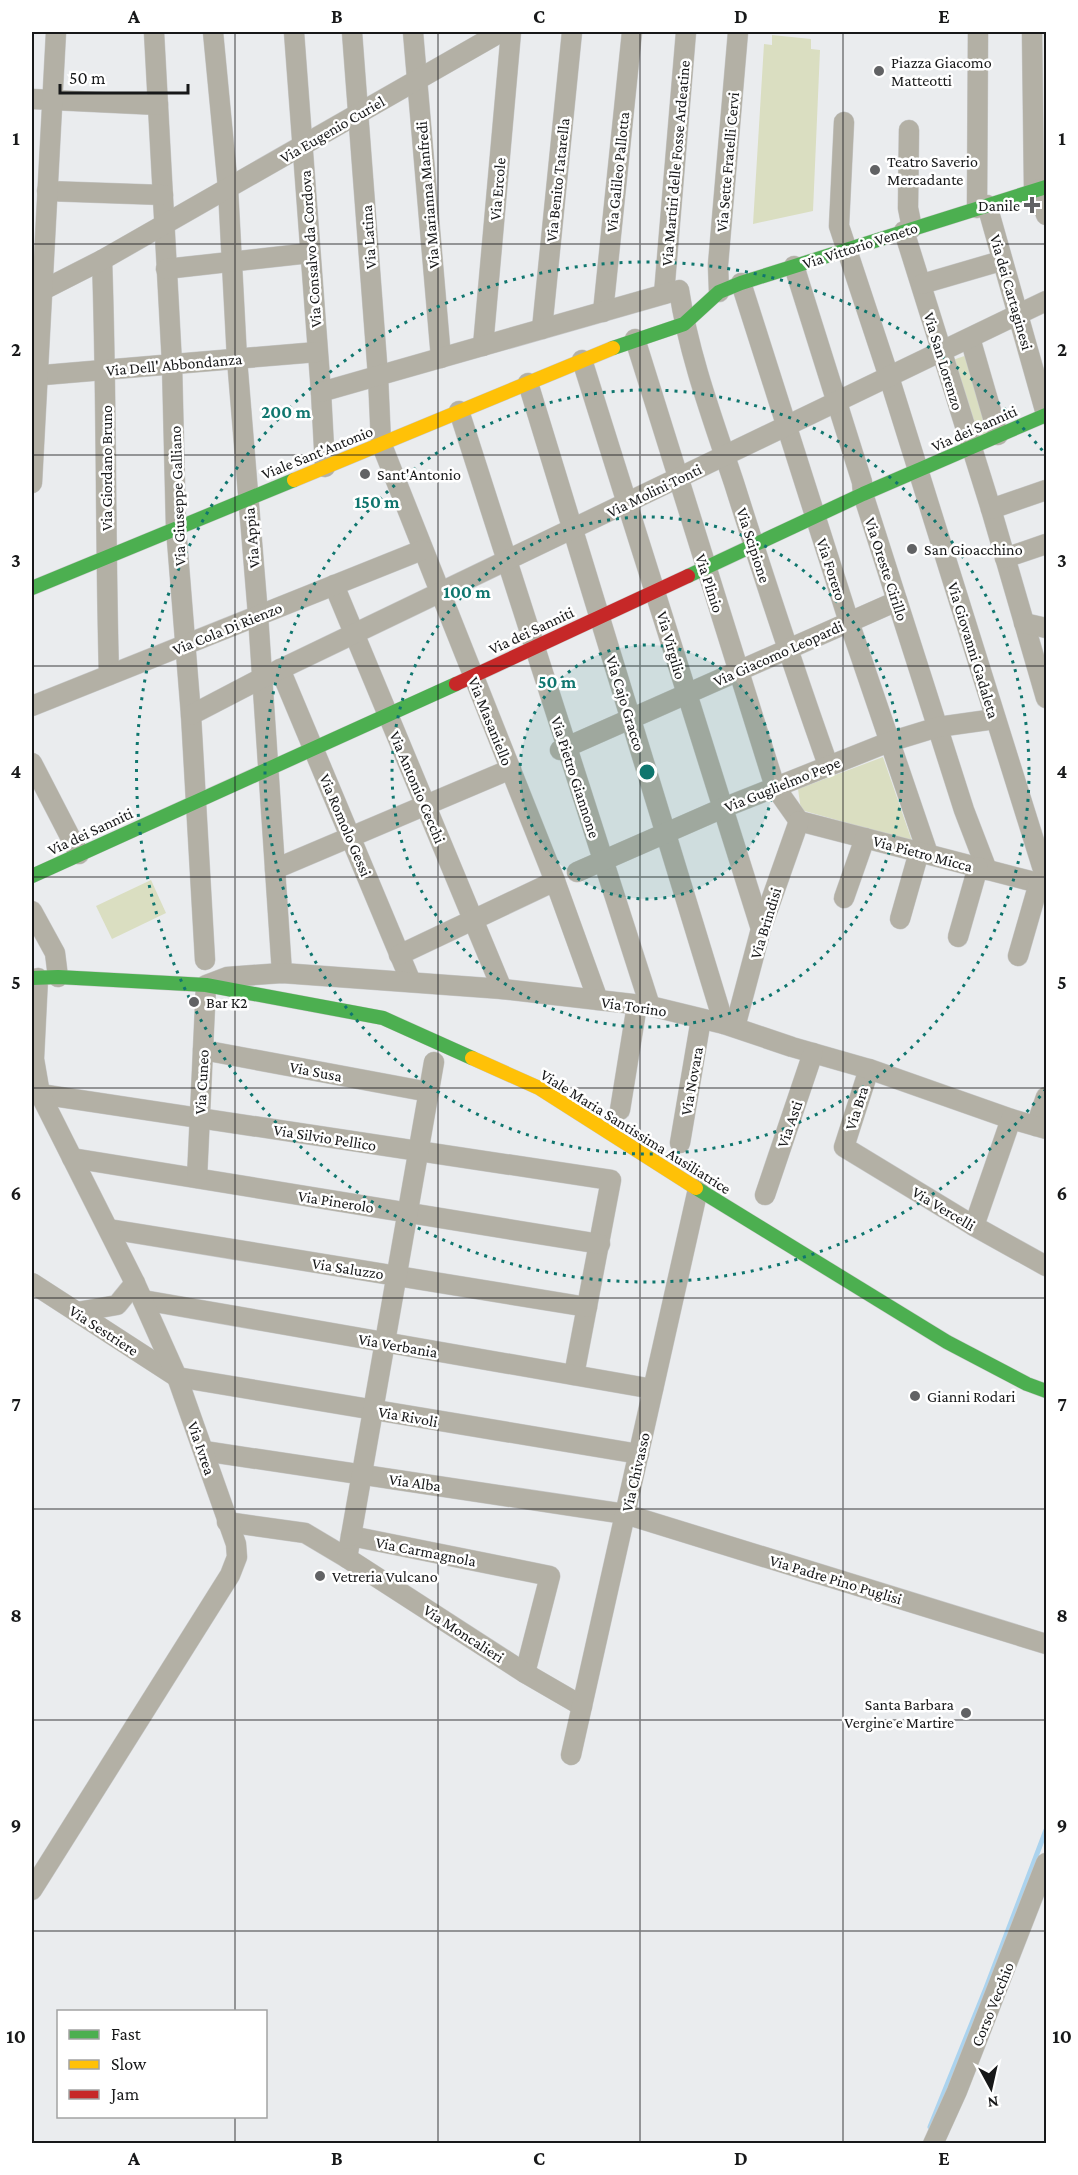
<svg xmlns="http://www.w3.org/2000/svg" width="1078" height="2175" viewBox="0 0 1078 2175" font-family="'Crimson Pro',serif">
<style>
.green{fill:#dadec1}
.lines{fill:none;stroke-linecap:round;stroke-linejoin:round}
.stream{stroke:#abd3ee;stroke-width:5}
.street-casing{stroke:#c9cacb;stroke-width:21}
.fast-casing{stroke:#c9cacb;stroke-width:15}
.slow-casing{stroke:#c9cacb;stroke-width:15}
.jam-casing{stroke:#c9cacb;stroke-width:15}
.street{stroke:#b3b0a5;stroke-width:20}
.fast{stroke:#4caf50;stroke-width:14}
.slow{stroke:#ffc107;stroke-width:14}
.jam{stroke:#c62828;stroke-width:14}
.grid{fill:none;stroke:#171819;stroke-width:1.5;stroke-opacity:0.55}
.ring{fill:none;stroke:#0f766e;stroke-width:3;stroke-dasharray:3 6}
.poi-dot{fill:#616264;stroke:#fff;stroke-width:2}
.labels{text-anchor:middle;stroke-width:5;stroke-linejoin:round;paint-order:stroke}
.poi-label{font-size:16px;fill:#171819;stroke:#fff;text-anchor:start}
.street-label{font-size:16px;fill:#171819;stroke:#fff}
.centre{fill:#0f766e;stroke:#fff;stroke-width:3}
.ring-label{font-size:18px;text-anchor:middle;font-weight:bold;fill:#0f766e;stroke:#fff;stroke-width:5;stroke-linejoin:round;paint-order:stroke}
.neatline{fill:none;stroke:#171819;stroke-width:2}
.grid-label{font-size:20px;text-anchor:middle;font-weight:bold;fill:#171819}
</style>
<rect width="100%" height="100%" fill="#eaecee"/>
<g class="green">
<polygon points="772,35 811,39 811,49 820,50 813,211 753,224 764,44 772,45"/>
<polygon points="970,354 993,433 974,441 950,361"/>
<polygon points="883,757 912,841 801,810 798,789"/>
<polygon points="151,880 166,913 112,939 96,906"/>
</g>
<g class="lines">
<polyline class="stream" points="930,2127 986,1988 1046,1830"/>
<g class="street-casing">
<g id="street">
<polyline points="154,32 172,364 176,528 191,715 205,960"/>
<polyline points="213,32 228,188 237,359 258,615 282,973"/>
<polyline points="294,32 321,392 325,467"/>
<polyline points="352,32 378,376 381,443 555,881 598,1000"/>
<polyline points="413,32 441,358"/>
<polyline points="1032,32 1034,190"/>
<polyline points="32,99 158,105"/>
<polyline points="844,122 839,226 889,377 1046,879"/>
<polyline points="909,130 908,208 912,228"/>
<polyline points="1039,189 1046,215"/>
<polyline points="47,191 163,195"/>
<polyline points="987,205 1046,414"/>
<polyline points="977,208 978,32"/>
<polyline points="904,231 991,509 1046,698"/>
<path d="M102,260c5,138 3,277 7,415"/>
<polyline points="794,266 862,482 863,494 964,810 987,870"/>
<polyline points="166,269 310,253"/>
<polyline points="741,283 849,622 928,854"/>
<polyline points="922,284 1001,261"/>
<polyline points="32,289 43,290 102,260 501,32"/>
<polyline points="719,292 718,265 738,32"/>
<polyline points="664,294 686,32"/>
<polyline points="603,312 632,32"/>
<polyline points="542,329 572,32"/>
<polyline points="970,338 998,435"/>
<polyline points="635,339 775,787 799,821"/>
<polyline points="483,346 511,32"/>
<polyline points="582,360 761,929"/>
<polyline points="32,376 317,352"/>
<polyline points="528,383 724,1024"/>
<path d="M321,392l358,-102c10,66 34,130 55,193 30,95 61,189 94,282"/>
<polyline points="459,411 650,1006"/>
<polyline points="32,483 56,32"/>
<polyline points="991,509 1046,490"/>
<polyline points="1005,558 1046,544"/>
<polyline points="334,585 502,989"/>
<polyline points="1024,623 1046,628"/>
<polyline points="280,669 411,982"/>
<polyline points="32,706 422,550"/>
<polyline points="191,715 262,678 1046,301"/>
<polyline points="560,750 897,601"/>
<polyline points="32,763 79,854"/>
<polyline points="799,821 1046,885"/>
<polyline points="275,869 511,769"/>
<polyline points="577,872 723,808 889,742 938,727 995,719"/>
<polyline points="844,898 865,838"/>
<polyline points="32,911 55,953 58,977"/>
<polyline points="900,919 919,852"/>
<polyline points="958,937 978,867"/>
<polyline points="399,955 555,881"/>
<polyline points="1018,956 1039,883"/>
<polyline points="735,1027 761,929 799,821"/>
<polyline points="203,1050 429,1092"/>
<polyline points="869,1069 844,1147 974,1226 1046,1266"/>
<polyline points="40,1094 611,1180 574,1375"/>
<polyline points="620,1110 637,1005"/>
<polyline points="1036,1126 1046,1097"/>
<polyline points="680,1143 701,1019"/>
<polyline points="72,1158 600,1244"/>
<polyline points="197,1178 206,985 227,977 282,973 502,989 650,1006 724,1024 792,1047 869,1069 1011,1119 1046,1129"/>
<polyline points="765,1195 813,1053"/>
<polyline points="974,1226 1011,1119"/>
<polyline points="109,1229 587,1307"/>
<polyline points="32,1283 177,1377 639,1454"/>
<polyline points="143,1300 653,1389"/>
<polyline points="77,1312 117,1305 135,1283"/>
<polyline points="204,1451 625,1514 1046,1644"/>
<polyline points="227,1522 305,1533 347,1558 351,1536 550,1576 525,1673"/>
<polyline points="351,1536 434,1062"/>
<polyline points="347,1558 525,1673 582,1706"/>
<polyline points="571,1755 698,1189"/>
<polyline points="32,1890 230,1575 237,1557 236,1544 177,1377 135,1283 40,1094 34,1059 38,978"/>
<polyline points="933,2144 957,2091 1046,1863"/>
</g>
</g>
<g class="fast-casing">
<g id="fast">
<polyline points="613,348 684,324 719,292 741,283 1046,187"/>
<polyline points="688,576 863,494 1046,415"/>
<polyline points="32,588 294,480"/>
<polyline points="32,876 456,684"/>
<polyline points="32,978 58,977 206,985 383,1018 472,1058"/>
<polyline points="696,1188 947,1342 1027,1384 1046,1391"/>
</g>
</g>
<g class="slow-casing">
<g id="slow">
<polyline points="294,480 613,348"/>
<polyline points="472,1058 539,1088 696,1188"/>
</g>
</g>
<g class="jam-casing">
<polyline id="jam" points="456,684 688,576"/>
</g>
<use href="#street" class="street"/>
<use href="#fast" class="fast"/>
<use href="#slow" class="slow"/>
<use href="#jam" class="jam"/>
</g>
<path class="grid" d="M235,32v1980M438,32v2112M640,32v2112M843,32v2112M32,244h1014M32,455h1014M32,666h1014M32,877h1014M32,1088h1014M32,1298h1014M32,1509h1014M32,1720h1014M32,1931h1014M235,2116v28"/>
<circle cx="647" cy="772" r="127" fill="#0f766e" fill-opacity=".12"/>
<g class="ring">
<circle cx="647" cy="772" r="127"/>
<circle cx="647" cy="772" r="255"/>
<circle cx="647" cy="772" r="382"/>
<path d="M1046 1089A510 510 0 1 1 1046 455"/>
</g>
<g class="poi-dot">
<circle cx="879" cy="71" r="6"/>
<circle cx="875" cy="170" r="6"/>
<path d="M1029 196h6v6h6v6h-6v6h-6v-6h-6v-6h6z"/>
<circle cx="365" cy="474" r="6"/>
<circle cx="912" cy="549" r="6"/>
<circle cx="194" cy="1002" r="6"/>
<circle cx="915" cy="1396" r="6"/>
<circle cx="320" cy="1576" r="6"/>
<circle cx="966" cy="1713" r="6"/>
</g>
<g class="labels">
<g class="poi-label">
<text x="891" y="68">Piazza Giacomo<tspan x="891" dy="18">Matteotti</tspan></text>
<text x="887" y="167">Teatro Saverio<tspan x="887" dy="18">Mercadante</tspan></text>
<text x="1020" y="211" text-anchor="end">Danile</text>
<text x="377" y="480">Sant'Antonio</text>
<text x="924" y="555">San Gioacchino</text>
<text x="206" y="1008">Bar K2</text>
<text x="927" y="1402">Gianni Rodari</text>
<text x="332" y="1582">Vetreria Vulcano</text>
<text x="954" y="1710" text-anchor="end">Santa Barbara<tspan x="954" dy="18">Vergine e Martire</tspan></text>
</g>
<g class="street-label">
<text transform="translate(332 129) rotate(-30)" y="6">Via Eugenio Curiel</text>
<text transform="translate(727 162) rotate(-85)" y="6">Via Sette Fratelli Cervi</text>
<text transform="translate(675 163) rotate(-85)" y="6">Via Martiri delle Fosse Ardeatine</text>
<text transform="translate(617 172) rotate(-84)" y="6">Via Galileo Pallotta</text>
<text transform="translate(557 180) rotate(-84)" y="6">Via Benito Tatarella</text>
<text transform="translate(497 189) rotate(-85)" y="6">Via Ercole</text>
<text transform="translate(427 195) rotate(-95)" y="6">Via Marianna Manfredi</text>
<text transform="translate(368 237) rotate(-94)" y="6">Via Latina</text>
<text transform="translate(860 245) rotate(-18)" y="6">Via Vittorio Veneto</text>
<text transform="translate(310 249) rotate(-94)" y="6">Via Consalvo da Cordova</text>
<text transform="translate(1012 292) rotate(74)" y="6">Via dei Cartaginesi</text>
<text transform="translate(944 361) rotate(73)" y="6">Via San Lorenzo</text>
<text transform="translate(174 364) rotate(-5)" y="6">Via Dell' Abbondanza</text>
<text transform="translate(974 428) rotate(-24)" y="6">Via dei Sanniti</text>
<text transform="translate(317 452) rotate(-22)" y="6">Viale Sant'Antonio</text>
<text transform="translate(106 468) rotate(-90)" y="6">Via Giordano Bruno</text>
<text transform="translate(654 490) rotate(-26)" y="6">Via Molini Tonti</text>
<text transform="translate(177 496) rotate(-92)" y="6">Via Giuseppe Galliano</text>
<text transform="translate(251 538) rotate(-95)" y="6">Via Appia</text>
<text transform="translate(754 545) rotate(72)" y="6">Via Scipione</text>
<text transform="translate(832 569) rotate(72)" y="6">Via Forero</text>
<text transform="translate(887 569) rotate(72)" y="6">Via Oreste Cirillo</text>
<text transform="translate(710 583) rotate(72)" y="6">Via Plinio</text>
<text transform="translate(227 628) rotate(-22)" y="6">Via Cola Di Rienzo</text>
<text transform="translate(531 630) rotate(-25)" y="6">Via dei Sanniti</text>
<text transform="translate(672 645) rotate(74)" y="6">Via Virgilio</text>
<text transform="translate(974 650) rotate(73)" y="6">Via Giovanni Gadaleta</text>
<text transform="translate(778 653) rotate(-24)" y="6">Via Giacomo Leopardi</text>
<text transform="translate(626 703) rotate(73)" y="6">Via Cajo Gracco</text>
<text transform="translate(491 721) rotate(68)" y="6">Via Masaniello</text>
<text transform="translate(576 777) rotate(72)" y="6">Via Pietro Giannone</text>
<text transform="translate(782 784) rotate(-22)" y="6">Via Guglielmo Pepe</text>
<text transform="translate(418 787) rotate(67)" y="6">Via Antonio Cecchi</text>
<text transform="translate(346 825) rotate(67)" y="6">Via Romolo Gessi</text>
<text transform="translate(90 831) rotate(-25)" y="6">Via dei Sanniti</text>
<text transform="translate(923 853) rotate(15)" y="6">Via Pietro Micca</text>
<text transform="translate(765 923) rotate(-73)" y="6">Via Brindisi</text>
<text transform="translate(634 1006) rotate(8)" y="6">Via Torino</text>
<text transform="translate(316 1071) rotate(11)" y="6">Via Susa</text>
<text transform="translate(691 1081) rotate(-80)" y="6">Via Novara</text>
<text transform="translate(201 1082) rotate(-87)" y="6">Via Cuneo</text>
<text transform="translate(856 1108) rotate(-72)" y="6">Via Bra</text>
<text transform="translate(789 1124) rotate(-71)" y="6">Via Asti</text>
<text transform="translate(636 1131) rotate(32)" y="6">Viale Maria Santissima Ausiliatrice</text>
<text transform="translate(325 1137) rotate(9)" y="6">Via Silvio Pellico</text>
<text transform="translate(336 1201) rotate(9)" y="6">Via Pinerolo</text>
<text transform="translate(944 1208) rotate(31)" y="6">Via Vercelli</text>
<text transform="translate(348 1268) rotate(9)" y="6">Via Saluzzo</text>
<text transform="translate(104 1330) rotate(33)" y="6">Via Sestriere</text>
<text transform="translate(398 1345) rotate(10)" y="6">Via Verbania</text>
<text transform="translate(408 1416) rotate(10)" y="6">Via Rivoli</text>
<text transform="translate(202 1448) rotate(71)" y="6">Via Ivrea</text>
<text transform="translate(635 1472) rotate(-77)" y="6">Via Chivasso</text>
<text transform="translate(415 1482) rotate(8)" y="6">Via Alba</text>
<text transform="translate(426 1551) rotate(11)" y="6">Via Carmagnola</text>
<text transform="translate(836 1579) rotate(17)" y="6">Via Padre Pino Puglisi</text>
<text transform="translate(464 1633) rotate(33)" y="6">Via Moncalieri</text>
<text transform="translate(992 2004) rotate(-68)" y="6">Corso Vecchio</text>
</g>
</g>
<circle cx="647" cy="772" r="9" class="centre"/>
<g class="ring-label">
<text x="286" y="418">200 m</text>
<text x="377" y="508">150 m</text>
<text x="467" y="598">100 m</text>
<text x="557" y="688">50 m</text>
</g>
<rect width="1078" height="2175" fill="none" stroke="#ffffff" stroke-width="66"/>
<rect x="57" y="2010" width="210" height="108" fill="#ffffff" stroke="#a2a3a3" stroke-width="1.5"/>
<rect x="69" y="2030" width="30" height="9" fill="#4caf50" stroke="#a2a3a3" stroke-width="1.5"/>
<text x="111" y="2040" font-size="18" fill="#171819">Fast</text>
<rect x="69" y="2060" width="30" height="9" fill="#ffc107" stroke="#a2a3a3" stroke-width="1.5"/>
<text x="111" y="2070" font-size="18" fill="#171819">Slow</text>
<rect x="69" y="2090" width="30" height="9" fill="#c62828" stroke="#a2a3a3" stroke-width="1.5"/>
<text x="111" y="2100" font-size="18" fill="#171819">Jam</text>
<g transform="translate(991 2088) rotate(172)" stroke="#ffffff" stroke-width="4.5" paint-order="stroke">
<path d="M0-4.5L10 22L0 15L-10 22Z" fill="#171819"/>
<text y="-9" font-size="16" font-weight="bold" text-anchor="middle" fill="#171819">N</text>
</g>
<path d="M60 84v9h128v-9" fill="none" stroke="#171819" stroke-width="3"/>
<text x="69" y="84" font-size="18" fill="#171819" stroke="#ffffff" stroke-width="4.5" paint-order="stroke">50 m</text>
<rect x="33" y="33" width="1012" height="2109" class="neatline"/>
<g class="grid-label">
<text x="134" y="23">A</text>
<text x="337" y="23">B</text>
<text x="539" y="23">C</text>
<text x="741" y="23">D</text>
<text x="944" y="23">E</text>
<text x="16" y="145">1</text>
<text x="1062" y="145">1</text>
<text x="16" y="356">2</text>
<text x="1062" y="356">2</text>
<text x="16" y="567">3</text>
<text x="1062" y="567">3</text>
<text x="16" y="778">4</text>
<text x="1062" y="778">4</text>
<text x="16" y="989">5</text>
<text x="1062" y="989">5</text>
<text x="16" y="1200">6</text>
<text x="1062" y="1200">6</text>
<text x="16" y="1411">7</text>
<text x="1062" y="1411">7</text>
<text x="16" y="1622">8</text>
<text x="1062" y="1622">8</text>
<text x="16" y="1832">9</text>
<text x="1062" y="1832">9</text>
<text x="16" y="2043">10</text>
<text x="1062" y="2043">10</text>
<text x="134" y="2165">A</text>
<text x="337" y="2165">B</text>
<text x="539" y="2165">C</text>
<text x="741" y="2165">D</text>
<text x="944" y="2165">E</text>
</g>
</svg>
